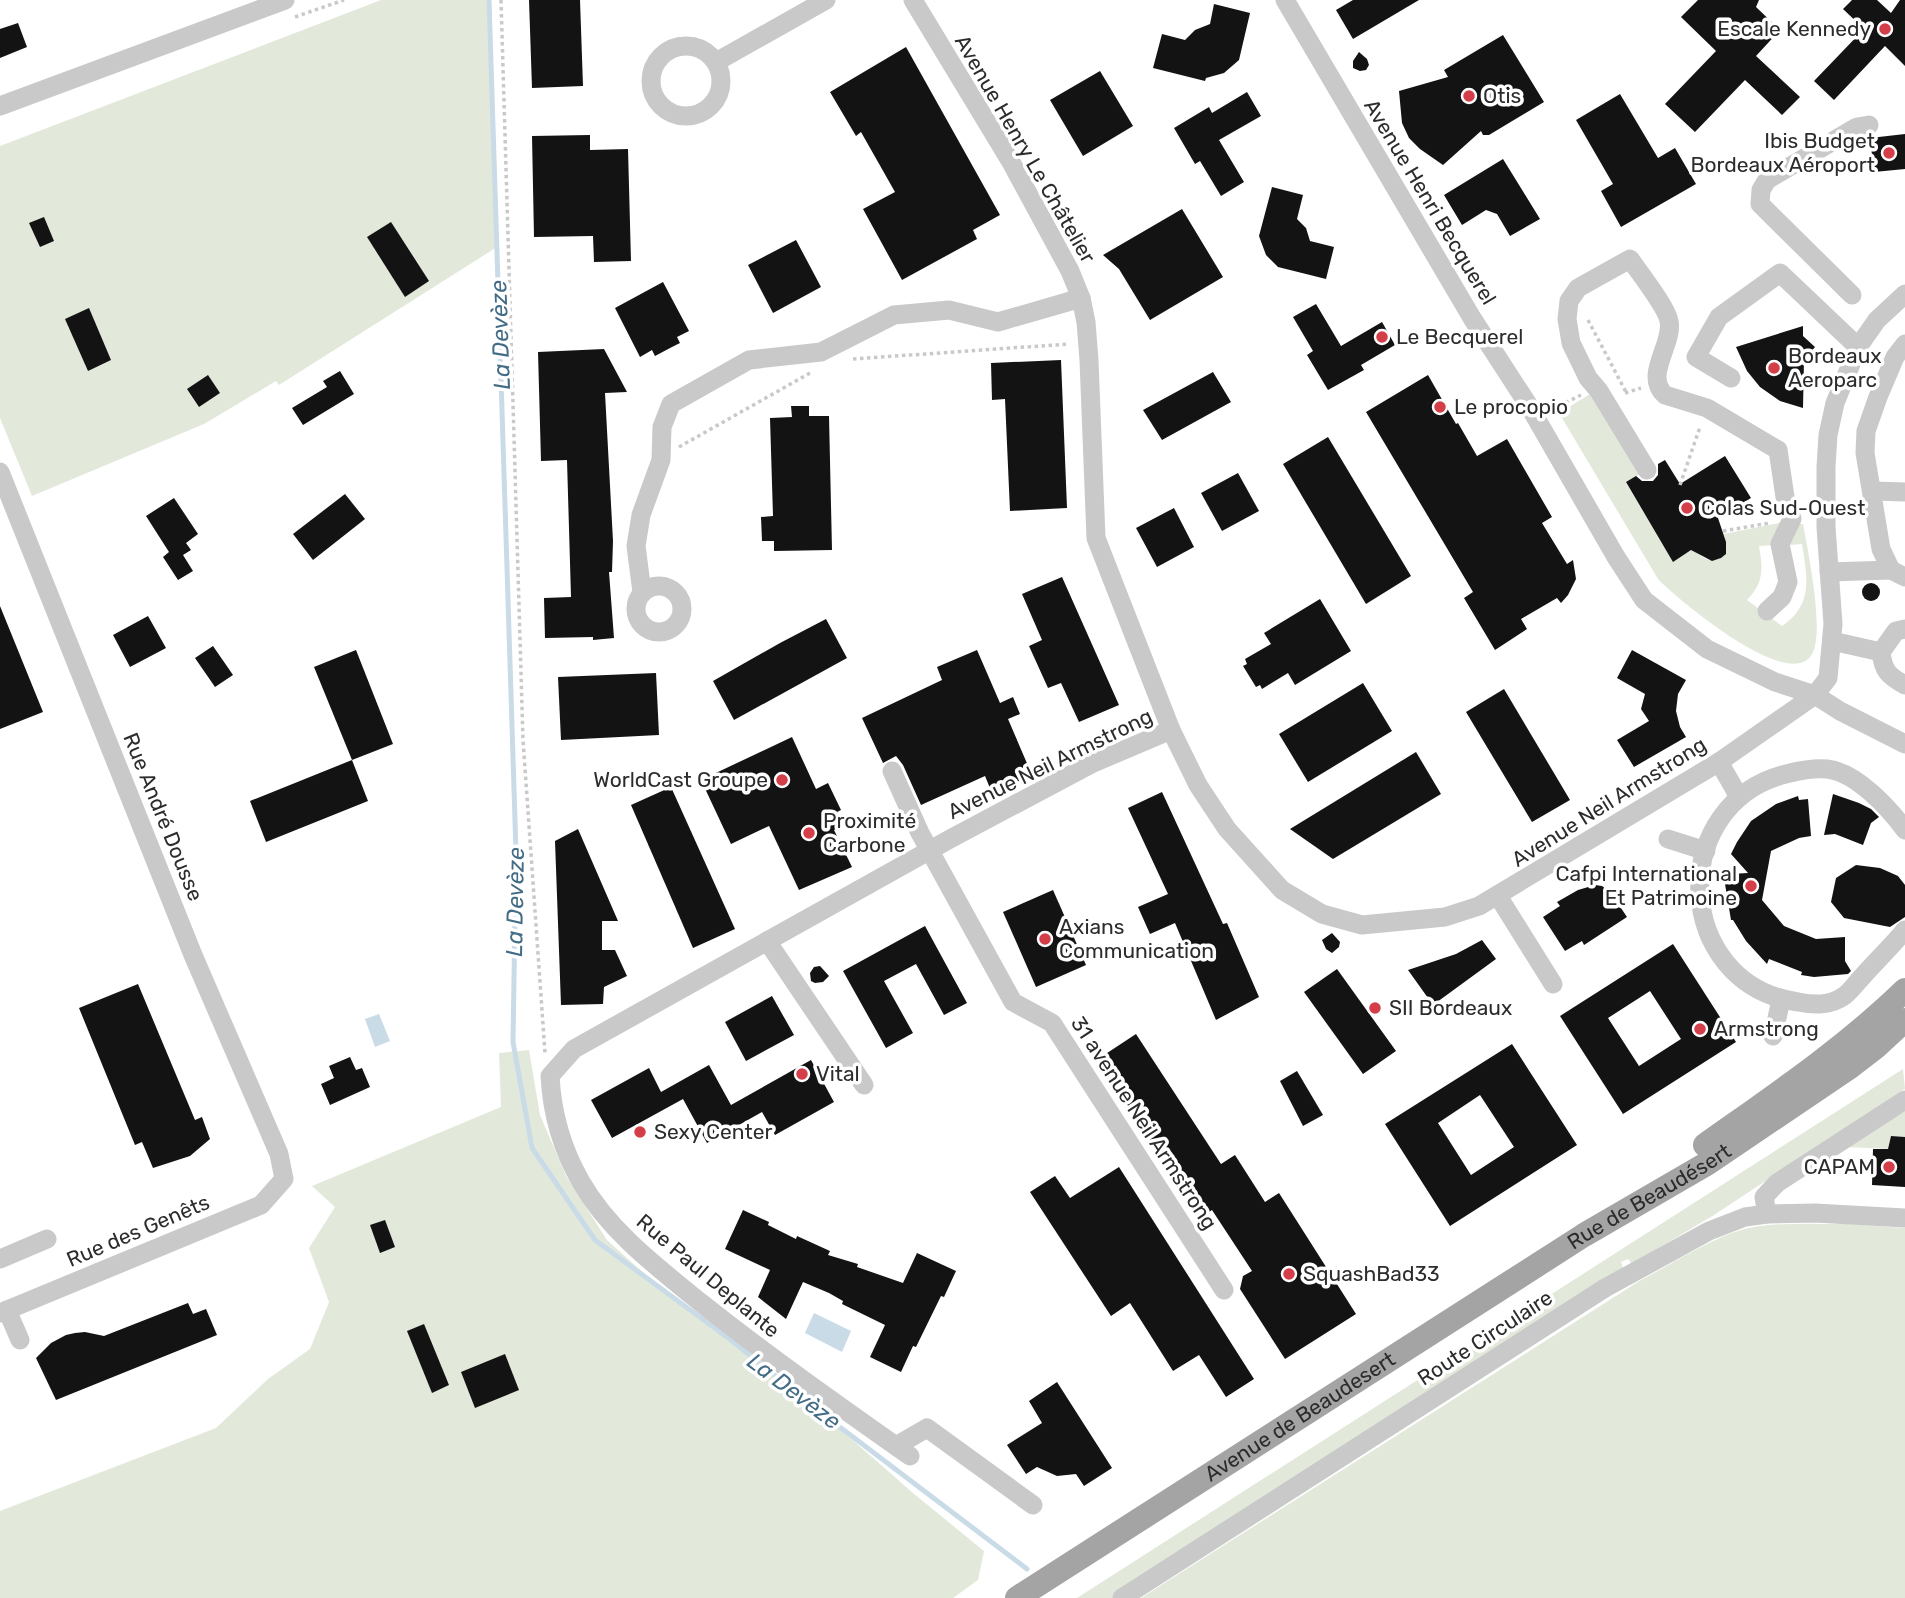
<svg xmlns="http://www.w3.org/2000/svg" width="1905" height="1598" viewBox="0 0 1905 1598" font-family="Rubik,sans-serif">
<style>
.green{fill:#e2e9db}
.water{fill:#c9dbe7}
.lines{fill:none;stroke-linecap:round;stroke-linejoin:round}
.stream{stroke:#c9dbe7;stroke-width:5}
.building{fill:#131313;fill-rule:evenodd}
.path{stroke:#c9c9c9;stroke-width:3.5;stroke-dasharray:3.5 3.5;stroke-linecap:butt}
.minor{stroke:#c9c9c9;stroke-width:19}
.major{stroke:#a4a4a4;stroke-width:24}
.poi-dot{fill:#d33e49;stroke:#fff;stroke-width:2.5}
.labels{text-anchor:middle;stroke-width:7;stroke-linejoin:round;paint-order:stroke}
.poi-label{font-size:21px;fill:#2c2c2c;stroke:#fff;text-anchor:start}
.street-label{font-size:21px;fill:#2c2c2c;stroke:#fff}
.water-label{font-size:23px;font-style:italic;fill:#436c86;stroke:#fff}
</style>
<rect width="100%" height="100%" fill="#fff"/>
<g class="green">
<polygon points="381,0 489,0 497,247 279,385 276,381 204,424 32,496 0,418 0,146"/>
<path d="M1592,393l48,81 -14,9 47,78 20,-12c9,10 21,16 32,6l1,-8 -2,-13 60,-12 -8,23 -17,1c4,22 5,37 -12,54l35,26c32,-22 25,-49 20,-82l-13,1 9,-21h5c5,27 21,104 10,128 -19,45 -136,-53 -155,-73l-99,-166z"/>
<polygon points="529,1050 540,1115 566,1176 607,1240 660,1288 731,1340 824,1415 913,1493 984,1551 978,1580 953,1598 0,1598 0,1511 216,1428 268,1379 310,1349 329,1302 309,1248 335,1207 312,1186 501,1107 499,1053"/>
<polygon points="1903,1069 1905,1089 1714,1215 1632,1264 1628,1259 1621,1262 1623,1268 1112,1598 1077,1598"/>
<polygon points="1905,1111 1905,1137 1891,1136 1888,1149 1846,1147"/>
<path d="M1847,1224l58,4v370h-764l500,-318c31,-16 75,-45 108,-52 32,-6 65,-4 98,-4z"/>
</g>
<g class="water">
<polygon points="379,1014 390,1041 375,1047 365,1019"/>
<polygon points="814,1313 851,1331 842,1352 805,1333"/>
</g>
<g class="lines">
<polyline class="stream" points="489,0 516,852 513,1042 532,1148 595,1240 731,1340 824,1415 1027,1569"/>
</g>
<g class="building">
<polygon points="529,0 580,0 583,86 532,88"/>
<polygon points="1353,0 1419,0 1353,39 1336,10"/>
<polygon points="1698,0 1759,0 1756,7 1780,30 1756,56 1800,97 1782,115 1745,80 1695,132 1665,104 1716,51 1681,17"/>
<polygon points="1852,0 1877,0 1891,13 1900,0 1905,0 1905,66 1885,46 1834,100 1814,81 1864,29 1843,9"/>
<polygon points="1214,4 1250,13 1239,60 1224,73 1206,78 1205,81 1153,68 1162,34 1185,40 1195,30 1210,24"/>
<polygon points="18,23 27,47 0,58 0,29"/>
<polygon points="1503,35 1544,102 1489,135 1483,135 1481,131 1443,165 1420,149 1409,138 1402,123 1399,91 1448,77 1444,70"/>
<polygon points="906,47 1000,215 973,230 977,239 902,280 863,209 895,192 861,132 856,136 830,92"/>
<polygon points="1359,52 1367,59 1369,65 1366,70 1360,71 1353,68 1353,61"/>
<polygon points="1100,71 1133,126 1083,156 1050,100"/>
<polygon points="1247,92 1261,116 1219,140 1244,182 1221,196 1200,161 1195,164 1174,128 1209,107 1212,113"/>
<polygon points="1620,94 1658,158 1675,148 1696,184 1621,227 1601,191 1613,184 1576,120"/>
<polygon points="1905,134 1905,169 1874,172 1870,138"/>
<polygon points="590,135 590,150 628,149 631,261 594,262 593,236 534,237 532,136"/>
<polygon points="1503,159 1540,219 1510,236 1497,214 1486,210 1462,225 1444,195"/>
<polygon points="1272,187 1303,195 1297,219 1306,228 1310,241 1334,247 1326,279 1278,267 1266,255 1259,236"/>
<polygon points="1182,209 1223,277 1150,320 1119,269 1103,255"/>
<polygon points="44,217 54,241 40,247 29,223"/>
<polygon points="391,222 429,281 405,297 367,237"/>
<polygon points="796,240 821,287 773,313 748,265"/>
<polygon points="663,282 689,331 677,337 680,343 672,347 655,356 652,350 640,357 615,308"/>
<polygon points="1316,304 1341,346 1382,322 1395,345 1361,365 1364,370 1328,390 1307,355 1313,351 1293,317"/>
<polygon points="89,308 111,360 88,371 65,319"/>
<polygon points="1803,326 1803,336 1815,347 1804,360 1803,408 1780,401 1760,387 1747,371 1736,347"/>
<polygon points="604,349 627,392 605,393 613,541 612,572 609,572 614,638 593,640 593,637 545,638 544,598 571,597 567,460 541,461 538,352"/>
<polygon points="1061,360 1067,508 1010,511 1005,399 992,400 991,363"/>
<polygon points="340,371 354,394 303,425 292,408 327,387 323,381"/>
<polygon points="1213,372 1231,402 1162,440 1143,410"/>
<polygon points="208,375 220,393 199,407 187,389"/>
<polygon points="1428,375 1456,424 1458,423 1477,456 1507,439 1552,517 1542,523 1567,564 1573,560 1576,579 1568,595 1561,603 1557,598 1521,619 1527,629 1495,650 1464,598 1473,592 1366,412"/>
<polygon points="791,406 809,406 809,416 829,416 832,550 774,551 774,541 762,541 761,517 773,516 770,418 792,417"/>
<polygon points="1328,437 1411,576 1366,604 1283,464"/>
<polygon points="1725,456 1751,498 1718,518 1726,542 1726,554 1721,558 1712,561 1691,550 1673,562 1626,482 1636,476 1642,481 1653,481 1658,475 1658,464 1665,460 1680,484"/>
<polygon points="1238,473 1259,511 1222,531 1201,493"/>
<polygon points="345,494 365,519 313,560 293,534"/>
<polygon points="174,498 198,534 186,543 191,550 183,555 193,571 178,580 163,557 169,552 146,516"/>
<polygon points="1174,508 1194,547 1157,567 1136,528"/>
<polygon points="1062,577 1119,705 1079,722 1061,683 1048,688 1029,646 1042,640 1022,594"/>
<circle cx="1871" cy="592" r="9"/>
<polygon points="1320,599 1351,651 1295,685 1288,673 1262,689 1260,685 1256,687 1243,666 1247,664 1245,659 1271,644 1264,633"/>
<polygon points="0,606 43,712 0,729"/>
<polygon points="148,616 166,648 130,667 113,635"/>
<polygon points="826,619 847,658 734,720 713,681 780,643"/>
<polygon points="213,646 233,675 215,687 195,658"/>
<polygon points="356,650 393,744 352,760 314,667"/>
<polygon points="977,650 1000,703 1013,697 1020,714 1008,719 1032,775 992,793 985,776 921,805 903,765 896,756 883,763 862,718 942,680 937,667"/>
<polygon points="1632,650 1686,680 1678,694 1676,711 1680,727 1686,737 1634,767 1617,740 1649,721 1641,709 1645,694 1617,678"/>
<polygon points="656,673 659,735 561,740 558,677"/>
<polygon points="1363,683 1392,731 1308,782 1279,734"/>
<polygon points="1504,689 1570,800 1532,822 1466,712"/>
<polygon points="792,737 816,789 828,783 841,810 837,812 843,825 834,830 852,867 799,890 769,826 731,844 701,780"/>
<polygon points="1416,752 1441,794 1333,859 1290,829"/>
<polygon points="352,760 368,801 266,842 250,801"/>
<polygon points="671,787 735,929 693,948 631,805"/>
<polygon points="1162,792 1223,924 1227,923 1259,997 1216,1020 1175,923 1150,934 1138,907 1168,894 1128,808"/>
<polygon points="1833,794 1859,803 1871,809 1879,817 1871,823 1863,845 1835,834 1824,835"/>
<polygon points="1798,796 1799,800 1808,799 1811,836 1799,838 1771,851 1762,900 1784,926 1816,939 1845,937 1845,961 1851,971 1848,974 1814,977 1801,975 1802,972 1769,959 1767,964 1746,941 1733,920 1731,920 1725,884 1729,884 1730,874 1748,873 1731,854 1737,842 1751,821 1776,804"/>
<polygon points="578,829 618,921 602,921 602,950 615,950 627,976 604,987 603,1004 561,1005 555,841"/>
<polygon points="1856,865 1880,868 1898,876 1905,885 1905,917 1890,927 1844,918 1831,902 1836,878"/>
<polygon points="1595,885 1602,886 1611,893 1627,917 1584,945 1582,941 1565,951 1543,917 1560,906 1557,902 1578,890"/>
<polygon points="1053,890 1086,965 1036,987 1003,912"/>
<polygon points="925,926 967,1003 944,1015 916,964 884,981 913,1033 886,1048 843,971"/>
<polygon points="1332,933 1340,942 1339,947 1332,953 1326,949 1322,940"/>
<polygon points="1482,940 1496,959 1433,1005 1408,970 1456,954"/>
<path d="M1673,944l63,98 -113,72 -63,-98zM1650,991l31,48 -42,27 -31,-48z"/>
<polygon points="820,966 829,976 823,982 815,983 811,981 810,973 814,967"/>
<polygon points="1337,969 1396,1051 1363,1074 1304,992"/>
<polygon points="138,984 195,1120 202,1117 210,1139 190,1156 153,1168 142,1142 135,1145 79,1008"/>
<polygon points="772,996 794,1035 746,1061 725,1022"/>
<polygon points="1136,1034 1221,1164 1235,1155 1265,1202 1279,1193 1356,1314 1285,1359 1240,1289 1243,1276 1252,1271 1212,1210 1200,1218 1098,1059"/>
<path d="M1512,1044l65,101 -127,81 -65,-102zM1480,1095l34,52 -43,28 -33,-52z"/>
<polygon points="350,1057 356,1070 362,1068 370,1087 330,1105 321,1084 334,1078 329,1066"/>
<polygon points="811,1060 834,1102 775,1135 762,1112 707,1143 683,1099 612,1138 591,1100 649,1068 661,1092 709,1065 731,1105"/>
<polygon points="1297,1071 1323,1115 1303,1126 1280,1081"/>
<polygon points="1891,1136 1905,1137 1905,1187 1872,1185 1873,1149 1888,1149"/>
<polygon points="1119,1167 1254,1379 1226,1397 1199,1355 1173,1371 1130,1303 1111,1316 1030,1192 1055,1176 1070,1198"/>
<polygon points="743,1210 769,1222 768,1225 796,1239 797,1236 830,1251 828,1255 858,1264 857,1267 903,1283 917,1253 956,1271 944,1297 941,1296 916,1347 913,1346 901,1372 870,1357 885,1325 842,1304 843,1301 829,1293 803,1282 786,1319 758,1297 770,1270 725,1249"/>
<polygon points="385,1220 395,1247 380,1253 370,1225"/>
<polygon points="188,1303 193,1314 206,1309 217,1335 56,1400 36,1358 51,1343 66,1335 75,1333 85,1332 104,1336"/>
<polygon points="424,1324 449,1385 432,1393 407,1331"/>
<polygon points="505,1354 519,1390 475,1408 461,1372"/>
<polygon points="1057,1382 1112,1468 1084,1486 1076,1474 1057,1476 1037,1467 1026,1474 1007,1445 1042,1423 1029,1401"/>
</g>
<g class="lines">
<g class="path">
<polyline points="501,0 523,740 545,1053"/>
<polyline points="295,17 344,0"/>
<polyline points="1588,320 1626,392"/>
<polyline points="853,359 1069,344"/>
<polyline points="1625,393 1641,388"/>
<polyline points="1553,409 1581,395"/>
<polyline points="679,447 810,373"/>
<polyline points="1680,485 1700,427"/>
<polyline points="1723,531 1770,523"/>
</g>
<g class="minor">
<polyline points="913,0 1011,162 1070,271 1081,298 1086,322 1089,360 1096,538 1171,730 1198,785 1227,829 1282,890 1322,914 1362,925 1445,917 1479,906 1719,762 1815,695 1828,678 1833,624 1826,527 1826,467 1828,435 1835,403 1858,347 1877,320 1905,294"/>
<polyline points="1285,0 1472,318 1529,406 1616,557 1644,600 1707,649 1775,682 1815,695 1840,711 1905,744"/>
<circle cx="686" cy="81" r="35"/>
<polyline points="716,62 826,0"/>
<polyline points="0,106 285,0"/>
<polyline points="1852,295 1760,204 1761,190 1767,180 1857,127 1869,125"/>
<polyline points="1905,344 1895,357 1878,397 1866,431 1865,453 1881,549 1891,570 1905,577"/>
<polyline points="1731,378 1696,357 1719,317 1780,273 1858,347"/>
<path d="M1647,470l-48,-79 -11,-13 -17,-35 -4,-24 2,-18 9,-13 52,-29c9,13 37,49 39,62 5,23 -26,54 -4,74l42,13 71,42 7,47 7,22 -12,25 8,38 -6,15 -15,14"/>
<polyline points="0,472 193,955 279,1154 284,1179 261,1205 0,1313"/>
<polyline points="1873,491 1905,492"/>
<polyline points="1829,572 1891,570"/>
<circle cx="659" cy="609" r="23"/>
<polyline points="642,592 636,546 641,515 661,460 662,427 671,404 749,360 821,352 894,315 949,310 998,322 1081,298"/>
<path d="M1832,641l49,11c2,18 7,24 24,33"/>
<polyline points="1881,652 1896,631 1905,629"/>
<polyline points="1719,762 1739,797"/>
<polyline points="892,771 920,833 1013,1002 1052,1023 1224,1290"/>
<path d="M1905,830c-16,-22 -49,-58 -78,-61 -12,-1 -25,1 -37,4 -124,27 -119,211 8,229 16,3 32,4 46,-6 7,-5 12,-13 18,-19 14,-16 30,-31 43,-47"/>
<polyline points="1668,839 1706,851"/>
<polyline points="1498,896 1553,984"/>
<polyline points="767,941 864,1085"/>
<polyline points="1773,1036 1781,1000"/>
<polyline points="1767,1214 1764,1197 1777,1183 1905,1100"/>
<polyline points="0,1259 47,1239"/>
<polyline points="7,1310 20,1340"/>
<polyline points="896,1446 927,1428 1033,1505"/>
<path d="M910,1456c-71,-50 -142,-100 -210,-154 -43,-35 -91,-71 -119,-120 -19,-33 -29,-68 -31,-106l24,-27 376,-210 141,-75 80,-34"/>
<polyline points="1122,1598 1605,1288 1709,1231 1745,1217 1767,1214 1815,1213 1905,1218"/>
</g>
<g class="major">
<path d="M1705,1145c69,-49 139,-96 200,-155"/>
<path id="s1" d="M1017,1598l567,-363 124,-72 142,-96 26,-20 29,-27"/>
</g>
</g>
<g class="poi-dot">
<circle cx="1885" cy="29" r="7"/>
<circle cx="1469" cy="96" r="7"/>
<circle cx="1889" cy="153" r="7"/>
<circle cx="1382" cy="337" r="7"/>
<circle cx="1774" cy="368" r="7"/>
<circle cx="1440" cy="407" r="7"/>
<circle cx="1687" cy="508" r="7"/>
<circle cx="782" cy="780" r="7"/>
<circle cx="809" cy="833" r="7"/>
<circle cx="1751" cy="886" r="7"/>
<circle cx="1045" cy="939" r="7"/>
<circle cx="1375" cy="1008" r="7"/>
<circle cx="1700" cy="1029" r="7"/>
<circle cx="802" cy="1074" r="7"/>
<circle cx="640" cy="1132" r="7"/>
<circle cx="1889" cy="1167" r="7"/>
<circle cx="1289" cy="1274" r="7"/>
</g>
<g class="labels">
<g class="poi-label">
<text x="1871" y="36" text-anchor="end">Escale Kennedy</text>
<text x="1483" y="103">Otis</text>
<text x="1875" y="148" text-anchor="end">Ibis Budget<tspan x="1875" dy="24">Bordeaux Aéroport</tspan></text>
<text x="1396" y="344">Le Becquerel</text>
<text x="1788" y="363">Bordeaux<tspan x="1788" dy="24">Aeroparc</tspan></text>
<text x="1454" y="414">Le procopio</text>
<text x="1701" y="515">Colas Sud-Ouest</text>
<text x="768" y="787" text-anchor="end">WorldCast Groupe</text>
<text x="823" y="828">Proximité<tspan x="823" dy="24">Carbone</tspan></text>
<text x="1737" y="881" text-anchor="end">Cafpi International<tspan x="1737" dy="24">Et Patrimoine</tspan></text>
<text x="1059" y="934">Axians<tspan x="1059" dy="24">Communication</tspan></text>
<text x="1389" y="1015">SII Bordeaux</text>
<text x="1714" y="1036">Armstrong</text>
<text x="816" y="1081">Vital</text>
<text x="654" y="1139">Sexy Center</text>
<text x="1875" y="1174" text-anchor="end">CAPAM</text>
<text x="1303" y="1281">SquashBad33</text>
</g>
<g class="street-label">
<text transform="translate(1025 149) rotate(60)" y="7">Avenue Henry Le Châtelier</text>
<text transform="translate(1430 202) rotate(59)" y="7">Avenue Henri Becquerel</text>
<text transform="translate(1050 764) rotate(-26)" y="7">Avenue Neil Armstrong</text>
<text transform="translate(1609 802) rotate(-32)" y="7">Avenue Neil Armstrong</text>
<text transform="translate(163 817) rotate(68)" y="7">Rue André Dousse</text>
<text transform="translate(1144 1123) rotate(57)" y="7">31 avenue Neil Armstrong</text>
<text dy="7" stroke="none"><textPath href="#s1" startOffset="749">Rue de Beaudésert</textPath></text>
<text transform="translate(138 1231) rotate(-23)" y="7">Rue des Genêts</text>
<text transform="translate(708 1276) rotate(40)" y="7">Rue Paul Deplante</text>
<text transform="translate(1485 1338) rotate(-33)" y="7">Route Circulaire</text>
<text dy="7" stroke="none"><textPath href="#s1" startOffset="336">Avenue de Beaudesert</textPath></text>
</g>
<g class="water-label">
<text transform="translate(500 335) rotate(-92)" y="8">La Devèze</text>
<text transform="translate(515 902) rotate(-89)" y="8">La Devèze</text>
<text transform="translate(794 1391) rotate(37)" y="8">La Devèze</text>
</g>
</g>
</svg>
